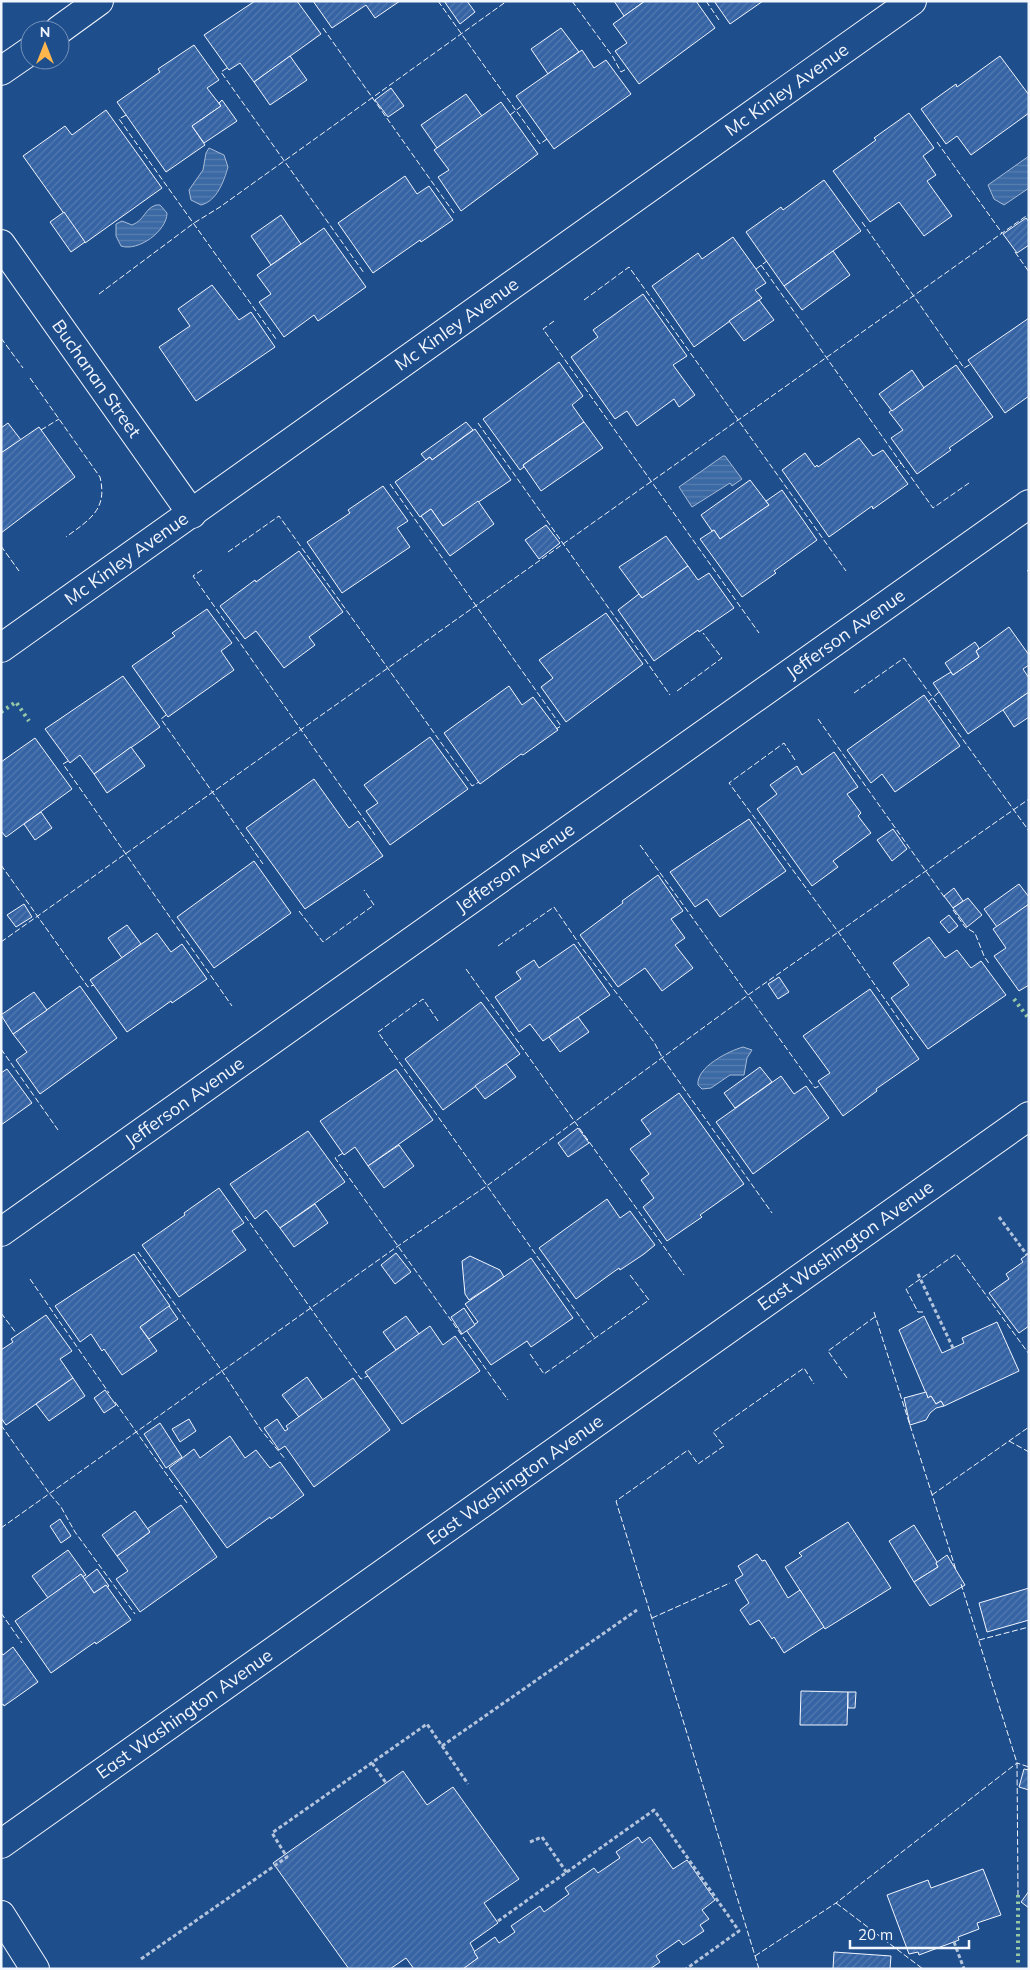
<svg xmlns="http://www.w3.org/2000/svg" width="1030" height="1970" viewBox="0 0 1030 1970" font-family="Mulish,sans-serif">
<style>
.water{fill:url(#water-rules);stroke:#a8bbd7}
.building{fill:url(#building-hatch);stroke:#f2f6ff}
.lines{fill:none;stroke-linecap:round;stroke-linejoin:round}
.street-casing{stroke:#f2f6ff;stroke-width:30}
.secondary-casing{stroke:#f2f6ff;stroke-width:30}
.path{stroke:#b3c4dc;stroke-width:3;stroke-dasharray:4 2.5;stroke-linecap:butt}
.street{stroke:#1f4e8c;stroke-width:28}
.secondary{stroke:#1f4e8c;stroke-width:28}
.hedge{stroke:#97c8a6;stroke-width:4;stroke-dasharray:2.5 4;stroke-linecap:butt}
.fence{stroke:#f2f6ff;stroke-width:1;stroke-dasharray:6 2.5;stroke-linecap:butt}
.labels{text-anchor:middle;stroke-width:4;stroke-linejoin:round;paint-order:stroke}
.street-label{font-size:18px;fill:#f2f6ff;stroke:#1f4e8c}
</style>
<defs>
<pattern id="water-rules" width="6" height="5" patternUnits="userSpaceOnUse" patternTransform="scale(1.25)"><rect width="6" height="5" fill="#3b69a3"/><path d="M0 2.5h6" fill="none" stroke="#587fb1"/></pattern>
<pattern id="building-hatch" width="6" height="6" patternUnits="userSpaceOnUse" patternTransform="scale(1.25)"><rect width="6" height="6" fill="#3563a3"/><path d="M-1 1l2-2M0 6l6-6M5 7l2-2" fill="none" stroke="#537ab1"/></pattern>
</defs>
<rect width="100%" height="100%" fill="#1f4e8c"/>
<g class="water">
<path d="M209,148l15,7 4,12c-4,14 -11,34 -27,38l-10,-5 -2,-10 14,-20 3,-17z"/>
<polygon points="1029,156 1029,188 1004,205 994,199 988,185"/>
<path d="M156,205h4l7,8c0,18 -29,39 -46,33l-5,-10v-12l6,-3 10,4c13,-5 12,-16 24,-20z"/>
<polygon points="723,456 725,456 742,479 732,486 730,483 692,507 679,487"/>
<path d="M743,1047l9,3 -5,8 -3,17h-14l-19,13 -9,1 -4,-4c-2,-18 31,-34 45,-38z"/>
</g>
<g class="building">
<polygon points="255,1 297,1 321,34 254,82 240,63 229,70 204,35"/>
<polygon points="313,1 400,1 375,18 366,5 332,28"/>
<polygon points="444,1 467,1 475,12 460,24"/>
<polygon points="614,1 645,1 624,16"/>
<polygon points="645,1 696,1 715,28 639,84 615,51 627,43 613,24"/>
<polygon points="714,1 763,1 730,24"/>
<polygon points="561,28 579,52 548,74 531,49"/>
<polygon points="194,45 219,80 207,88 221,106 192,126 205,145 166,172 117,102 160,72 158,69"/>
<polygon points="582,50 594,68 606,60 631,94 554,149 516,96"/>
<polygon points="290,56 307,80 270,105 254,82"/>
<polygon points="1000,56 1029,95 1029,113 971,155 957,136 946,144 921,109 956,84 957,87"/>
<polygon points="391,88 404,106 388,117 375,100"/>
<polygon points="466,94 482,116 437,148 421,125"/>
<polygon points="222,100 237,121 204,143 192,126 221,106 219,103"/>
<polygon points="501,102 538,154 461,211 438,177 449,170 434,150"/>
<polygon points="106,110 162,188 85,243 23,156 65,126 72,135"/>
<polygon points="909,113 934,148 923,156 936,175 927,181 952,216 924,236 899,202 870,222 833,171 876,140 874,138"/>
<polygon points="405,176 417,194 429,186 453,220 421,242 420,240 373,273 338,223"/>
<polygon points="824,180 861,231 784,286 746,232 781,207 783,210"/>
<polygon points="64,212 85,242 71,252 50,222"/>
<polygon points="281,215 301,244 271,265 251,236"/>
<polygon points="1026,218 1029,222 1029,245 1017,253 1003,234"/>
<polygon points="324,228 366,287 318,321 314,315 284,337 259,302 271,294 257,275"/>
<polygon points="733,237 766,283 755,290 762,298 694,347 652,286 698,253 702,259"/>
<polygon points="833,251 850,275 802,310 784,286"/>
<polygon points="212,285 239,320 251,312 275,347 196,401 159,347 190,326 178,309"/>
<polygon points="643,294 687,356 673,365 695,395 679,407 674,399 637,426 627,411 615,419 571,357 598,337 593,330"/>
<polygon points="759,300 774,320 744,341 729,321"/>
<polygon points="1029,318 1029,396 1005,413 968,360"/>
<polygon points="559,362 583,396 572,405 584,422 523,465 524,467 520,470 483,419"/>
<polygon points="956,365 993,417 949,448 951,450 917,474 891,438 903,430 889,412"/>
<polygon points="912,370 924,388 892,411 879,394"/>
<polygon points="466,422 473,430 432,460 430,457 426,460 421,454"/>
<polygon points="584,422 603,448 541,491 523,465"/>
<polygon points="8,423 21,440 1,453 1,428"/>
<polygon points="39,427 75,477 1,533 1,453"/>
<polygon points="475,429 511,480 443,526 431,509 420,517 395,482 430,457 432,460"/>
<polygon points="859,438 873,456 883,450 908,484 873,509 872,506 829,537 782,470 805,453 815,467 817,465 818,467"/>
<polygon points="750,480 769,505 720,539 714,530 712,531 701,515"/>
<polygon points="383,486 408,521 397,528 410,547 342,593 307,542 350,513 348,510"/>
<polygon points="782,490 817,540 774,571 776,573 742,597 700,539 714,530 720,539 769,505 766,501"/>
<polygon points="478,501 494,524 450,556 421,516 431,509 443,526"/>
<polygon points="546,525 560,543 539,559 525,540"/>
<polygon points="666,536 688,566 642,598 619,567"/>
<polygon points="299,551 343,612 309,637 315,645 284,668 256,631 245,639 220,606 255,580 256,582"/>
<polygon points="688,566 698,580 709,573 734,608 699,632 698,630 654,661 618,610 639,594 642,598"/>
<polygon points="207,609 232,643 221,651 234,670 168,717 132,666 175,636 172,633"/>
<polygon points="606,613 643,664 566,722 541,687 553,678 539,660"/>
<polygon points="1009,627 1029,655 1029,665 1023,669 1029,678 1029,692 968,734 933,683 951,672 953,675 979,657 976,651"/>
<polygon points="975,642 979,648 976,651 979,657 953,675 945,663"/>
<polygon points="123,676 160,727 94,774 80,755 70,763 45,729"/>
<polygon points="509,686 522,705 533,697 558,730 523,755 521,754 480,784 444,733"/>
<polygon points="1029,692 1029,717 1014,727 1003,710"/>
<polygon points="924,695 960,746 895,792 882,774 871,783 847,750"/>
<polygon points="430,737 468,789 390,845 366,811 378,803 364,785"/>
<polygon points="35,738 72,789 6,837 1,831 1,762"/>
<polygon points="131,747 145,766 107,793 94,774"/>
<polygon points="834,752 858,787 847,794 861,813 858,816 871,833 833,861 838,867 812,886 757,809 777,794 770,785 797,766 802,775"/>
<polygon points="314,779 349,828 358,821 383,856 305,909 246,828"/>
<polygon points="41,812 52,828 35,840 24,824"/>
<polygon points="749,819 786,871 720,917 707,899 695,907 670,872"/>
<polygon points="893,829 907,849 892,861 877,840"/>
<polygon points="254,861 291,913 214,968 177,917"/>
<polygon points="658,875 683,911 671,919 685,938 675,945 693,968 662,991 645,968 618,987 580,935 623,903 622,901"/>
<polygon points="1019,884 1029,897 1029,904 997,927 984,909"/>
<polygon points="954,888 963,901 953,908 944,896"/>
<polygon points="968,898 982,915 967,927 953,908"/>
<polygon points="24,904 32,917 16,927 7,915"/>
<polygon points="1029,904 1029,985 1019,991 994,956 1006,948 993,929"/>
<polygon points="949,915 958,926 949,933 940,922"/>
<polygon points="127,925 141,944 122,958 108,938"/>
<polygon points="157,933 171,952 182,944 207,979 172,1003 171,1001 127,1032 90,980"/>
<polygon points="929,937 945,958 957,950 971,968 981,961 1006,995 928,1049 891,998 909,985 893,963"/>
<polygon points="574,944 610,995 543,1041 530,1024 519,1032 495,997 521,979 516,972 534,960 539,968"/>
<polygon points="779,977 789,992 778,999 768,984"/>
<polygon points="80,986 117,1038 40,1094 16,1060 27,1052 13,1034"/>
<polygon points="870,989 919,1059 876,1089 877,1091 843,1116 818,1081 830,1073 803,1036"/>
<polygon points="34,992 47,1010 13,1034 1,1015"/>
<polygon points="481,1002 520,1054 443,1110 405,1059"/>
<polygon points="578,1017 589,1032 560,1052 549,1037"/>
<polygon points="506,1064 516,1077 485,1099 475,1086"/>
<polygon points="760,1067 772,1082 735,1108 724,1093"/>
<polygon points="7,1069 32,1103 1,1125 1,1073"/>
<polygon points="396,1069 433,1120 368,1166 355,1147 344,1155 320,1121"/>
<polygon points="781,1076 794,1094 806,1086 829,1118 753,1174 716,1122"/>
<polygon points="679,1093 744,1184 700,1215 702,1217 667,1241 643,1207 654,1198 641,1180 649,1174 630,1149 651,1134 641,1120"/>
<polygon points="578,1128 589,1143 568,1157 558,1143"/>
<polygon points="308,1131 345,1182 280,1228 266,1210 255,1219 230,1184"/>
<polygon points="399,1145 414,1166 384,1188 368,1166"/>
<polygon points="219,1188 244,1223 232,1231 246,1250 179,1297 142,1245 185,1215 184,1213"/>
<polygon points="607,1199 620,1218 630,1211 655,1245 644,1254 620,1270 619,1268 576,1299 539,1248"/>
<polygon points="315,1204 328,1223 294,1247 280,1228"/>
<polygon points="396,1253 411,1272 395,1284 381,1265"/>
<polygon points="1029,1253 1029,1326 1019,1333 989,1293 1009,1279 1006,1274 1023,1262 1021,1259"/>
<polygon points="134,1254 170,1306 140,1327 157,1351 122,1375 104,1349 102,1351 91,1334 80,1342 55,1306"/>
<polygon points="470,1256 500,1270 504,1277 469,1300 465,1294 462,1261"/>
<polygon points="531,1258 573,1318 531,1347 527,1341 491,1365 466,1330 478,1322 465,1304"/>
<polygon points="169,1306 178,1319 149,1339 140,1327"/>
<polygon points="464,1308 475,1325 462,1334 451,1317"/>
<polygon points="46,1315 72,1351 60,1359 73,1378 6,1425 1,1418 1,1350 13,1342 11,1339"/>
<polygon points="406,1316 419,1334 396,1350 383,1332"/>
<polygon points="924,1316 942,1353 964,1343 962,1338 997,1322 1019,1371 944,1406 941,1401 936,1404 931,1396 928,1398 899,1330"/>
<polygon points="430,1326 443,1345 455,1336 480,1371 402,1424 365,1372"/>
<polygon points="307,1377 323,1400 299,1417 282,1395"/>
<polygon points="73,1378 85,1396 49,1421 36,1404"/>
<polygon points="353,1378 390,1430 314,1487 285,1446 279,1450 264,1428 277,1419 285,1431 288,1429 286,1426"/>
<polygon points="105,1390 116,1405 104,1413 94,1398"/>
<polygon points="926,1392 928,1398 931,1396 936,1404 941,1401 944,1406 936,1408 930,1413 926,1420 910,1425 904,1398"/>
<polygon points="189,1419 196,1431 180,1442 172,1429"/>
<polygon points="160,1423 182,1457 166,1468 144,1434"/>
<polygon points="230,1436 245,1458 256,1450 270,1468 280,1462 304,1495 271,1519 270,1517 227,1548 169,1468 194,1449 200,1458"/>
<polygon points="181,1505 217,1557 140,1612 116,1579 128,1571 117,1556 150,1532 147,1529"/>
<polygon points="135,1511 150,1532 117,1556 102,1535"/>
<polygon points="60,1519 71,1536 61,1543 50,1526"/>
<polygon points="848,1522 891,1588 825,1629 785,1567 802,1556 799,1553"/>
<polygon points="914,1525 937,1562 936,1563 938,1567 914,1582 889,1541"/>
<polygon points="68,1550 86,1575 82,1577 81,1574 48,1598 32,1576"/>
<polygon points="757,1554 762,1561 765,1560 788,1598 800,1590 824,1627 784,1653 774,1637 772,1639 759,1620 750,1625 740,1610 749,1603 735,1580 743,1575 738,1566"/>
<polygon points="947,1555 965,1585 930,1606 914,1582 938,1567 936,1563"/>
<polygon points="97,1569 109,1586 107,1587 106,1585 94,1593 84,1579"/>
<polygon points="81,1574 94,1593 106,1585 131,1620 96,1644 95,1642 51,1673 15,1621"/>
<polygon points="1029,1588 1029,1620 987,1632 979,1603"/>
<polygon points="13,1647 38,1682 4,1706 3,1704 1,1705 1,1652 3,1655"/>
<polygon points="801,1691 848,1692 847,1725 800,1725"/>
<polygon points="848,1692 856,1692 855,1708 848,1708"/>
<polygon points="1024,1769 1029,1770 1029,1790 1019,1787"/>
<polygon points="403,1771 427,1805 453,1787 519,1879 484,1903 498,1923 470,1943 478,1958 463,1969 414,1969 406,1958 390,1969 349,1969 273,1863"/>
<polygon points="638,1837 642,1843 650,1837 673,1869 687,1860 715,1900 702,1910 709,1919 700,1925 704,1931 683,1945 679,1940 656,1956 660,1962 650,1969 463,1969 478,1958 474,1952 475,1951 495,1937 499,1943 515,1932 511,1926 540,1906 544,1912 569,1894 565,1888 594,1868 598,1873 620,1858 616,1852"/>
<polygon points="983,1869 1001,1915 977,1923 979,1929 958,1937 959,1940 919,1955 918,1952 909,1954 887,1895 928,1880 931,1888"/>
<polygon points="1029,1891 1029,1908 1021,1902"/>
<polygon points="834,1952 891,1956 890,1969 833,1969"/>
</g>
<g class="lines">
<g class="street-casing">
<g id="street">
<polyline points="59,30 99,1"/>
<polyline points="1,71 30,51"/>
<path id="s1" d="M1,244l191,270"/>
<path id="s2" d="M1,648l911,-647"/>
<path id="s3" d="M1,1232l1028,-728"/>
</g>
</g>
<g class="secondary-casing">
<g id="secondary">
<path id="s4" d="M1,1844l1028,-728"/>
<polyline points="1,1915 35,1969"/>
</g>
</g>
<g class="path">
<polyline points="999,1217 1027,1255"/>
<polyline points="918,1274 953,1348"/>
<polyline points="442,1746 637,1610"/>
<polyline points="372,1763 386,1783"/>
<polyline points="530,1842 542,1837 567,1873"/>
<polyline points="498,1921 654,1810 739,1931 686,1969"/>
<polyline points="954,1942 964,1969"/>
<polyline points="141,1959 287,1857 272,1833 427,1724 468,1784"/>
</g>
<use href="#street" class="street"/>
<use href="#secondary" class="secondary"/>
<g class="hedge">
<polyline points="1,712 16,702 29,721"/>
<polyline points="1014,999 1029,1019"/>
<polyline points="1018,1895 1018,1965"/>
</g>
<g class="fence">
<polyline points="438,1 540,144 547,139"/>
<polyline points="572,1 613,57 621,72 628,68"/>
<polyline points="706,1 719,20"/>
<polyline points="323,28 454,213"/>
<polyline points="227,68 221,72 364,273"/>
<polyline points="126,115 119,119 276,339"/>
<polyline points="510,115 523,105"/>
<polyline points="937,142 1002,233"/>
<polyline points="862,222 964,368 971,364"/>
<polyline points="1015,252 1029,272"/>
<polyline points="761,265 901,463 896,468"/>
<polyline points="756,269 767,261"/>
<polyline points="99,294 194,223 220,207 507,1"/>
<polyline points="584,300 629,267 846,571"/>
<polyline points="554,321 543,329 759,633"/>
<polyline points="1,338 23,368"/>
<path d="M30,378l70,99c8,33 -11,43 -34,60"/>
<polyline points="478,423 670,695"/>
<polyline points="41,430 59,419"/>
<polyline points="901,463 933,508 969,483"/>
<polyline points="390,484 561,726 556,729"/>
<polyline points="1,546 19,571"/>
<polyline points="228,552 279,516 472,786 479,782"/>
<polyline points="202,570 193,576 375,835"/>
<polyline points="1027,571 1029,570"/>
<polyline points="677,691 722,658 703,633"/>
<polyline points="854,693 904,658 1029,831"/>
<polyline points="928,702 939,692"/>
<polyline points="166,715 161,719 263,864"/>
<polyline points="818,719 945,898"/>
<polyline points="795,760 784,743 729,783 839,933 913,1040"/>
<polyline points="68,761 63,764 232,1006"/>
<polyline points="640,845 815,1088 821,1085"/>
<polyline points="1,865 88,987 94,985"/>
<polyline points="953,910 965,927 975,933 984,956 990,965"/>
<polyline points="299,911 323,942 374,905 364,890"/>
<polyline points="1,942 1029,214"/>
<polyline points="498,946 554,907 582,948 654,1042 663,1059 772,1213"/>
<polyline points="466,969 684,1275"/>
<polyline points="438,1021 423,999 378,1032 595,1338"/>
<polyline points="1,1049 58,1130"/>
<polyline points="343,1153 335,1158 508,1400"/>
<polyline points="245,1216 361,1379 368,1376"/>
<polyline points="138,1252 222,1371 261,1430 286,1460"/>
<polyline points="30,1279 109,1393"/>
<polyline points="874,1312 956,1570"/>
<polyline points="923,1312 918,1312 906,1289 956,1254 1029,1354"/>
<polyline points="1,1313 16,1333"/>
<polyline points="530,1354 544,1374 649,1300 630,1275"/>
<polyline points="847,1378 828,1351 876,1316"/>
<polyline points="115,1402 187,1503"/>
<polyline points="1,1425 49,1493 61,1507 75,1532 135,1614"/>
<polyline points="1009,1441 1029,1452"/>
<polyline points="932,1495 1029,1427"/>
<polyline points="1,1528 398,1246 488,1185 748,995 1029,799"/>
<polyline points="961,1584 1017,1763 1018,1895"/>
<polyline points="1,1613 22,1643"/>
<polyline points="652,1618 730,1583"/>
<polyline points="979,1640 1029,1627"/>
<polyline points="836,1903 923,1969"/>
<polyline points="755,1956 836,1903 1017,1763 1029,1767"/>
<polyline points="759,1969 616,1501 688,1450 698,1464 724,1446 713,1432 804,1368 814,1384"/>
</g>
</g>
<g class="labels">
<g class="street-label">
<text dy="6" stroke="none"><textPath href="#s2" startOffset="964">Mc Kinley Avenue</textPath></text>
<text dy="6" stroke="none"><textPath href="#s2" startOffset="559">Mc Kinley Avenue</textPath></text>
<text dy="6" stroke="none"><textPath href="#s1" startOffset="165">Buchanan Street</textPath></text>
<text dy="6" stroke="none"><textPath href="#s2" startOffset="154">Mc Kinley Avenue</textPath></text>
<text dy="6" stroke="none"><textPath href="#s3" startOffset="1035">Jefferson Avenue</textPath></text>
<text dy="6" stroke="none"><textPath href="#s3" startOffset="630">Jefferson Avenue</textPath></text>
<text dy="6" stroke="none"><textPath href="#s3" startOffset="225">Jefferson Avenue</textPath></text>
<text dy="6" stroke="none"><textPath href="#s4" startOffset="1035">East Washington Avenue</textPath></text>
<text dy="6" stroke="none"><textPath href="#s4" startOffset="630">East Washington Avenue</textPath></text>
<text dy="6" stroke="none"><textPath href="#s4" startOffset="225">East Washington Avenue</textPath></text>
</g>
</g>
<rect width="1030" height="1970" fill="none" stroke="#f2f6ff" stroke-width="5"/>
<g transform="translate(45 45)"><circle r="24" fill="#1f4e8c" stroke="#7391ba"/>
<path d="M0-4L9 19L0 12L-9 19Z" fill="#ffb74d"/>
<text y="-8" font-size="14" font-weight="bold" text-anchor="middle" fill="#f2f6ff">N</text>
</g>
<path d="M850 1940v8h119v-8" fill="none" stroke="#f2f6ff" stroke-width="2.5"/>
<text x="858" y="1940" font-size="15" fill="#f2f6ff" stroke="#1f4e8c" stroke-width="4" paint-order="stroke">20 m</text>
</svg>
